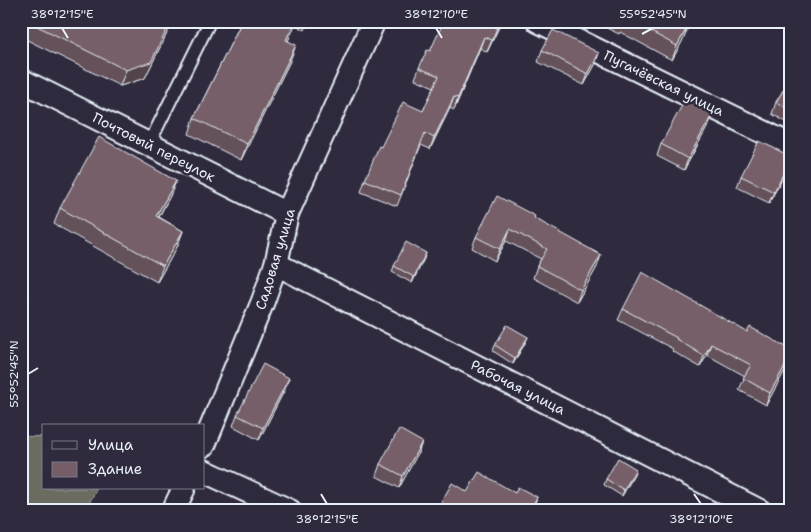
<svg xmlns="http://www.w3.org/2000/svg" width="811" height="532" viewBox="0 0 811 532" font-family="'Shantell Sans',sans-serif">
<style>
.green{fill:#6a6c5e;stroke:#a9aeab}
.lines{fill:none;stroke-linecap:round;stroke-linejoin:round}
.lane-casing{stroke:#e8f1f8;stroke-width:15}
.street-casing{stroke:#e8f1f8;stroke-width:26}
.lane{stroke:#2f2a3d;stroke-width:11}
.street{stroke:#2f2a3d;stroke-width:22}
.wall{fill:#65515a;stroke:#e8f1f8}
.shaded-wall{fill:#53424a;stroke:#e8f1f8}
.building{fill:#765e69;stroke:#e8f1f8}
.ticks{fill:none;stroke:#e8f1f8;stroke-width:2}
.labels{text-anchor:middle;stroke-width:5;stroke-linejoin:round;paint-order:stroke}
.street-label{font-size:14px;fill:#e8f1f8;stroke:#2f2a3d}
.neatline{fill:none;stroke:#e8f1f8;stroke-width:2}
.ticks-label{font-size:12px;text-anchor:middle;fill:#e8f1f8}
</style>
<rect width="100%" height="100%" fill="#2f2a3d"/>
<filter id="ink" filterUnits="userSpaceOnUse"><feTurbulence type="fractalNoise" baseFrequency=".02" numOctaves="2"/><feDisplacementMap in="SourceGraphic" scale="10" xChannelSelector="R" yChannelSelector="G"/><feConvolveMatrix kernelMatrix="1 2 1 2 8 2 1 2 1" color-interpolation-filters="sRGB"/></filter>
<g filter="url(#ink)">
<polygon class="green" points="21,436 44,437 44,488 97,488 85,511 21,511"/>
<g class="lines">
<g class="lane-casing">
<polyline id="lane" points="149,144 210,21"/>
</g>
<g class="street-casing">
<g id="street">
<polyline points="538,21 790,145"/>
<polyline points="21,80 287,214"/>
<polyline points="276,264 760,511"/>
<polyline points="204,445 263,301 276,264 287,214 374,21"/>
<polyline points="204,471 290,511"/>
<polyline points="173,511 184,488"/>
</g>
</g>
<use href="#lane" class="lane"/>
<use href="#street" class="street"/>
</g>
<g class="wall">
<polygon points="21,21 173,21 145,78 120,86 21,37"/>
<polygon points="242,21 309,21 305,30 295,25 288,41 290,61 241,160 189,134 194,118"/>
<polygon points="502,21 487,52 480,48 454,110 450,108 430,149 421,145 397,206 361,192 365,180 381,147 423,111 434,87 415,79 419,68 430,51"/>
<polygon points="592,21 684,21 689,24 684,38 672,60 620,32 619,34"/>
<polygon points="542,50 595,65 584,85 538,62"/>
<polygon points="790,79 790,124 772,114 776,102"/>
<polygon points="713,113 709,124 684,170 657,156 661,144"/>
<polygon points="790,156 790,162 787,169 769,203 737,187 741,176"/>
<polygon points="176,181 170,196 159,217 183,231 177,247 157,282 54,224 60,208"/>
<polygon points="534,219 597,267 577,302 533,278 537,266 541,259 506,241 495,261 472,248 476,237"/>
<polygon points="426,253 412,283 392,272 394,266"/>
<polygon points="623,309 789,363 766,405 739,390 745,376 707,355 700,367 672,351 673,349 618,320"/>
<polygon points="528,337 525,343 513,364 493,351 495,345"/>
<polygon points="289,378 285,389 259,440 233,426 237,415"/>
<polygon points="422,442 418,453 399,488 376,476 380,464"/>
<polygon points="636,469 634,475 622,496 604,485 606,479"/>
<polygon points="467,492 515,493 537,497 532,511 437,511 439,506"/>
</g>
<g class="shaded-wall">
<polygon points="171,21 173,21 145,78 120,86 126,70"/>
<polygon points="295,21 296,21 295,25 281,56 286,40"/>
<polygon points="500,21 502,21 487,52 492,40"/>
<polygon points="689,24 684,38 672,60 677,46"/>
<polygon points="484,37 480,48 454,110 458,98"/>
<polygon points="296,45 290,61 241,160 247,144"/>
<polygon points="599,53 595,65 584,85 588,74"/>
<polygon points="454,97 450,108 430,149 434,138"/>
<polygon points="713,113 709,124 684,170 688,159"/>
<polygon points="790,160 787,169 769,203 774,192"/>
<polygon points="176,181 170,196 150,232 156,216"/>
<polygon points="510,229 506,241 495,261 500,249"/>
<polygon points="183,231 177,247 157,282 163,266"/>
<polygon points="426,253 424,259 412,283 414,277"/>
<polygon points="601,255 597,267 577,302 581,290"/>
<polygon points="528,337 525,343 513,364 515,358"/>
<polygon points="711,344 707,355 700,367 704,356"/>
<polygon points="790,357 789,363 766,405 770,393"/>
<polygon points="289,378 285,389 259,440 263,428"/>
<polygon points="422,442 418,453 399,488 403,476"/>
<polygon points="636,469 634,475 622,496 624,490"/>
<polygon points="537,497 532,511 530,511"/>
</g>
<g class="building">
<polygon points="27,21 171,21 151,62 126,70"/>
<polygon points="242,21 295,21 286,40 296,45 247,144 194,118"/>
<polygon points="444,21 500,21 492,40 484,37 458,98 454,97 434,138 425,133 401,195 365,180 379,146 381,147 403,102 423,111 439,76 419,68 427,50 430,51"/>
<polygon points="631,21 684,21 689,24 677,46"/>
<polygon points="553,30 599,53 588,74 542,50"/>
<polygon points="790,79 790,110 776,102"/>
<polygon points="686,98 713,113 688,159 661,144"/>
<polygon points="99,137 176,181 156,216 183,231 163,266 60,208"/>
<polygon points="759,141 790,156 790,160 774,192 741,176"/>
<polygon points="497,196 535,216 534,218 601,255 581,290 537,266 547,249 510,229 500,249 476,237"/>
<polygon points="406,242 426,253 414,277 394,266"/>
<polygon points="642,272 747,332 750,327 790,349 790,357 770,393 743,378 751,365 711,344 704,356 676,339 677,338 623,309"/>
<polygon points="21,292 29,296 21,312"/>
<polygon points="507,325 528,337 515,358 495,345"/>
<polygon points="263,364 289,378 263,428 237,415"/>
<polygon points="399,429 422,442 403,476 380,464"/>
<polygon points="618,458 636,469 624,490 606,479"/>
<polygon points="479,472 515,493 518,487 537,497 530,511 447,511 439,506 452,483 467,492"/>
<polygon points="255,503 272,511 251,511"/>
</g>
</g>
<path class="ticks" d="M62,28l6,10M436,28l6,10M642,34l11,-6M28,374l10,-6M321,494l6,10M694,494l7,10"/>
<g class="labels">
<g class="street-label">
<text transform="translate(664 83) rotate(26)" y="5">Пугачёвская улица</text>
<text transform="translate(154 147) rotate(27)" y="5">Почтовый переулок</text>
<text transform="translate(275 259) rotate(-73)" y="5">Садовая улица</text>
<text transform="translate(518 387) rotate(27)" y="5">Рабочая улица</text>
</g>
</g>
<rect width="811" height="532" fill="none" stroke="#2f2a3d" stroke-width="55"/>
<rect x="42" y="424" width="162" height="65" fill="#2f2a3d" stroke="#797a88"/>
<rect x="52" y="441" width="25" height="8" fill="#2f2a3d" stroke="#797a88"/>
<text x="88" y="450" font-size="15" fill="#e8f1f8">Улица</text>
<rect x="52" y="462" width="25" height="15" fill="#765e69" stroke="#797a88"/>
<text x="88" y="474" font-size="15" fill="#e8f1f8">Здание</text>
<rect x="28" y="28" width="756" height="476" class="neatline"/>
<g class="ticks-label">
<text x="62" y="18">38°12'15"E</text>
<text x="436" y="18">38°12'10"E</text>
<text x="653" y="18">55°52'45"N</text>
<text transform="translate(14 374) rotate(-90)" y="4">55°52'45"N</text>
<text x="327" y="523">38°12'15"E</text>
<text x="701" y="523">38°12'10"E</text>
</g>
</svg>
